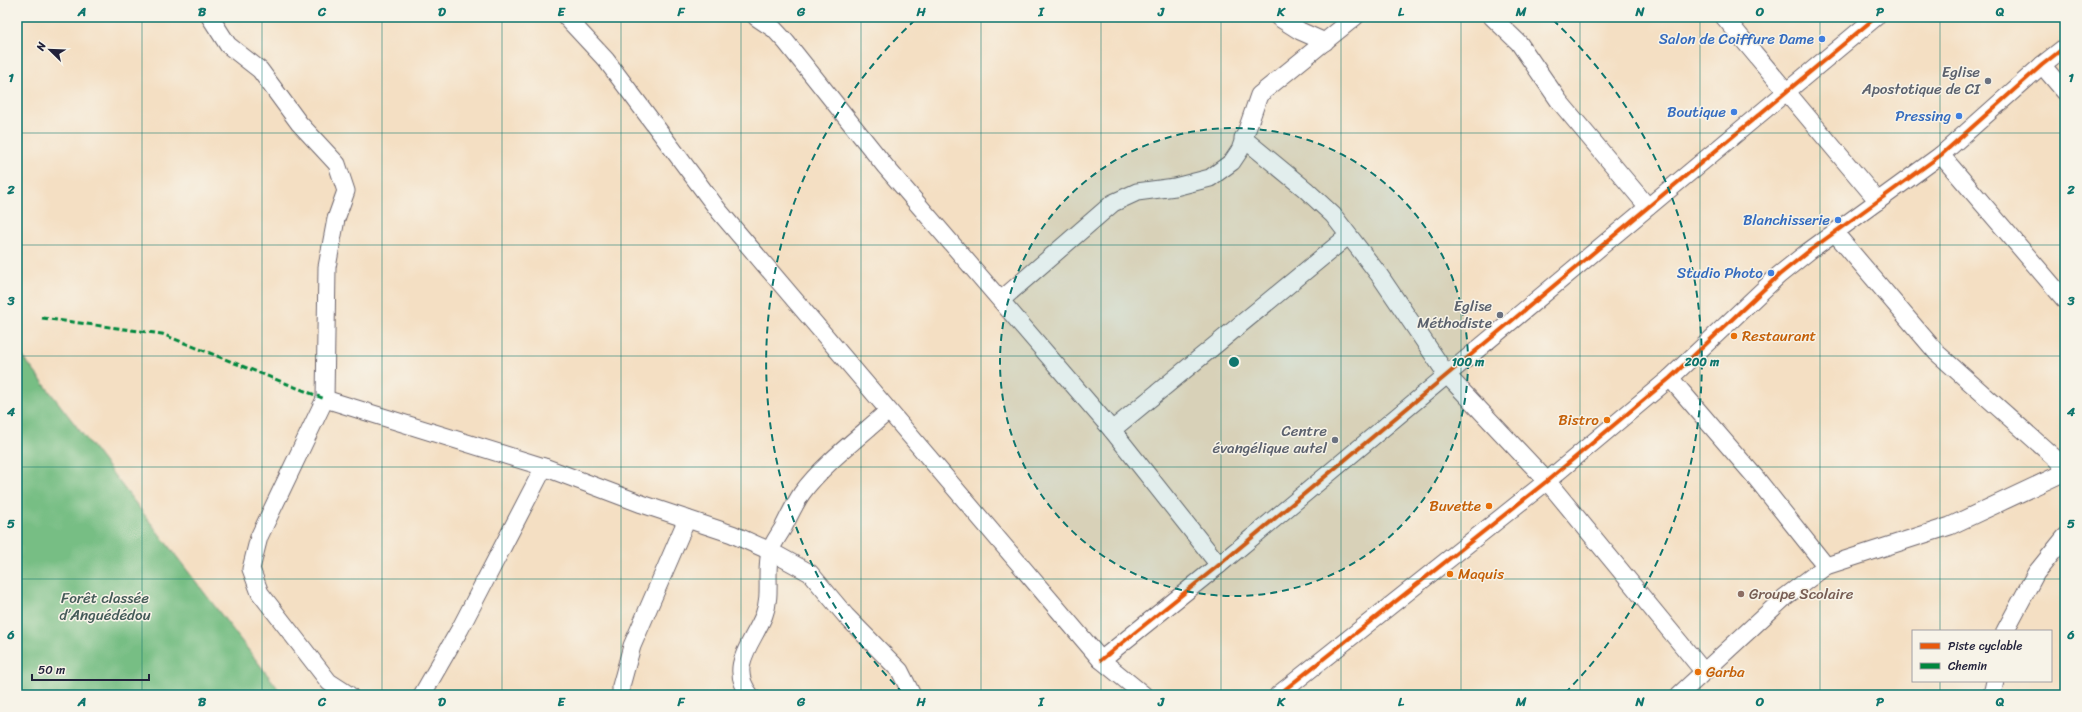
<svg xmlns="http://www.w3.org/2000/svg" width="2082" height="712" viewBox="0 0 2082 712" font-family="Sriracha,sans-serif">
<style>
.forest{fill:#77be84;stroke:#4c7060}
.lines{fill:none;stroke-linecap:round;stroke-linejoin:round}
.street-casing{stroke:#6c646b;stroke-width:19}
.street{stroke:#fff;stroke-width:17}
.quiet{stroke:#00873e;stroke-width:3;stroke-dasharray:6 3;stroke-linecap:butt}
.cycleway-casing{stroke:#f7f3e8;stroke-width:6}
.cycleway{stroke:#e8590c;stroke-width:4}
.grid{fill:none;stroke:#0f766e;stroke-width:1;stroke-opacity:0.55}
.ring{fill:none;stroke:#0f766e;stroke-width:2;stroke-dasharray:7 5}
.shop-dot{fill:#3f7fe0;stroke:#f7f3e8;stroke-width:1.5}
.worship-dot{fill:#6b7280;stroke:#f7f3e8;stroke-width:1.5}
.food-dot{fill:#e8710a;stroke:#f7f3e8;stroke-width:1.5}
.education-dot{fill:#8d6e63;stroke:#f7f3e8;stroke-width:1.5}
.labels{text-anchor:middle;stroke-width:3;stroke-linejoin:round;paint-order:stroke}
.shop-label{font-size:15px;fill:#366cbe;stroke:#f7f3e8;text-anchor:end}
.worship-label{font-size:15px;fill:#5b616d;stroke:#f7f3e8;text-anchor:end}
.food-label{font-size:15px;fill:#c56008;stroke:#f7f3e8;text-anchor:start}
.education-label{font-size:15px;fill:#785e54;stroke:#f7f3e8;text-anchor:start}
.park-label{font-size:15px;fill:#445b58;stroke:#f7f3e8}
.centre{fill:#0f766e;stroke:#f7f3e8;stroke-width:2}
.ring-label{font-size:12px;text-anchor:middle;font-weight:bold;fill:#0f766e;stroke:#f7f3e8;stroke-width:3;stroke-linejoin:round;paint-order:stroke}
.neatline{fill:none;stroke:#0f766e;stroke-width:1.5}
.grid-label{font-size:13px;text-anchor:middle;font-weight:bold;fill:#0f766e}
</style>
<rect width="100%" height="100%" fill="#f7f3e8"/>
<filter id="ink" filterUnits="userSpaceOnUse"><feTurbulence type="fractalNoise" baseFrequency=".025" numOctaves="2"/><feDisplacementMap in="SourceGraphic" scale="8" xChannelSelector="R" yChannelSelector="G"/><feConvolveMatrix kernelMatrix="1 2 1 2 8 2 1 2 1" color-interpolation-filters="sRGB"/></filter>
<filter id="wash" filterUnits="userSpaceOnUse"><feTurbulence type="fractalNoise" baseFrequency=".012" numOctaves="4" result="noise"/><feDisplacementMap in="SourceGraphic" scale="16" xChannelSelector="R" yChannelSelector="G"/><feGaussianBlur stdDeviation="0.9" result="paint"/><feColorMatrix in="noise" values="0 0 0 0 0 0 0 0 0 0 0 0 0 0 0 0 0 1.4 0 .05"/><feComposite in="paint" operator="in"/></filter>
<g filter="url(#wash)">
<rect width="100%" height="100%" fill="#f4dfc3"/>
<polygon class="forest" points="17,349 283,695 17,695"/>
</g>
<g filter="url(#ink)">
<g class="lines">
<g class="street-casing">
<g id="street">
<polyline points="210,17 228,45 260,70 299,123 337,164 346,191 336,219 327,267 325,399 259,537 251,569 260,593 329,682 349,695"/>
<polyline points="566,17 606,60 719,211 1101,660 1144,695"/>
<polyline points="756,17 774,29 786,42 885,166 1112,430 1219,565"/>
<polyline points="1278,17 1300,31 1325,42"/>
<polyline points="1492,17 1519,43 1559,101 1648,207"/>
<polyline points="1724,17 1878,201"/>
<polyline points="2042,65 2065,92"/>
<polyline points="1243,138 1305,189 1333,215 1380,276 1447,375 1547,481 1704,672"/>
<polyline points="1941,155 2065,300"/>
<polyline points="1835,233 1937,353 2065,467"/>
<polyline points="1001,300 1113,203 1137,192 1175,187 1210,178 1232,162 1240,150 1259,95 1355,17"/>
<polyline points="1670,378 1756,478 1826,566"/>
<polyline points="325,399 544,467 642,504 732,534 770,551 810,573 846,616 900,671 912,695"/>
<polyline points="1112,430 1348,236"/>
<polyline points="2005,631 2036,573 2065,537"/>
<polyline points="1101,660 1219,565 1876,17"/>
<polyline points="422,695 460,629 544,467"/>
<polyline points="621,695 621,686 632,646 687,519"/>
<path d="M750,695c-23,-29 3,-52 14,-80 8,-21 1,-42 6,-63 2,-8 9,-17 13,-24 6,-12 12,-25 19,-35 21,-29 60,-58 86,-82"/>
<polyline points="1278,695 1547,481 1670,378 1779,275 1809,251 1941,155 2042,65 2065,47"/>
<polyline points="1679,695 1785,597 1826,566 1950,526 2065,472"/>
<polyline points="1992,695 1995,681"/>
</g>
</g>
<use href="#street" class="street"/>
<polyline class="quiet" points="42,318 162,334 325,399"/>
<g class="cycleway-casing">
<g id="cycleway">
<polyline points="1101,660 1219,565 1876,17"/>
<polyline points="1278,695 1547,481 1670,378 1779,275 1809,251 1941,155 2042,65 2065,47"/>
</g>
</g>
<use href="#cycleway" class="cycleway"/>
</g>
</g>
<path class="grid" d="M142,17v678M262,17v678M382,17v678M502,17v678M621,17v678M741,17v678M861,17v678M981,17v678M1101,17v678M1221,17v678M1341,17v678M1461,17v678M1580,17v678M1700,17v678M1820,17v678M1940,17v614M17,133h2048M17,245h2048M17,356h2048M17,467h2048M17,579h2048M1940,681v14"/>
<circle cx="1234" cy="362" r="234" fill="#0f766e" fill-opacity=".12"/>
<g class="ring">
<circle cx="1234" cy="362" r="234"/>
<path d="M903 693A468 468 0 0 1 915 20M1553 20A468 468 0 0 1 1565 693"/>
</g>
<g class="shop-dot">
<circle cx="1822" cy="39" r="4"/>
<circle cx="1734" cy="112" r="4"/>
<circle cx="1959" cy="116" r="4"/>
<circle cx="1838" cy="220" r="4"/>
<circle cx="1771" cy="273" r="4"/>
</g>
<g class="worship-dot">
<circle cx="1988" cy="81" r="4"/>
<circle cx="1500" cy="315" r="4"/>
<circle cx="1335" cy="440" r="4"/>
</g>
<g class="food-dot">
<circle cx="1734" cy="336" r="4"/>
<circle cx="1607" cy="420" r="4"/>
<circle cx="1489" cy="506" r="4"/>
<circle cx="1450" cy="574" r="4"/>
<circle cx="1698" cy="672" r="4"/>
</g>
<circle class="education-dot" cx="1741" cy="594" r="4"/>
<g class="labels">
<g class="shop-label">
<text x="1814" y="44">Salon de Coiffure Dame</text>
<text x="1726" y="117">Boutique</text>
<text x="1951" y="121">Pressing</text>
<text x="1830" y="225">Blanchisserie</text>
<text x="1763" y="278">Studio Photo</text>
</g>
<g class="worship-label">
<text x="1980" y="77">Eglise<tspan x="1980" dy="17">Apostotique de CI</tspan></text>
<text x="1492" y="311">Eglise<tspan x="1492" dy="17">Méthodiste</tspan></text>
<text x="1327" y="436">Centre<tspan x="1327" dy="17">évangélique autel</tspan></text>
</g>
<g class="food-label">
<text x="1742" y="341">Restaurant</text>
<text x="1599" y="425" text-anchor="end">Bistro</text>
<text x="1481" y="511" text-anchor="end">Buvette</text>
<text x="1458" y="579">Maquis</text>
<text x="1706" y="677">Garba</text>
</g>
<g class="education-label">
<text x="1749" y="599">Groupe Scolaire</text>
</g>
<g class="park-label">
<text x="105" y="603">Forêt classée<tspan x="105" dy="17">d’Anguédédou</tspan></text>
</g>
</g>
<circle cx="1234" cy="362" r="6" class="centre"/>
<g class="ring-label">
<text x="1468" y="366">100 m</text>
<text x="1702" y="366">200 m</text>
</g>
<rect width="2082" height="712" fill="none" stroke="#f7f3e8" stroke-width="44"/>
<rect x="1912" y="630" width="140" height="52" fill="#f7f3e8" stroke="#a29fa3"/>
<rect x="1920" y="643" width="20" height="6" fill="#e8590c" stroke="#a29fa3"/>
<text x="1948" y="650" font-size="12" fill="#22223b">Piste cyclable</text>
<rect x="1920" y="663" width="20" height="6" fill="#00873e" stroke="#a29fa3"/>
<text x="1948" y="670" font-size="12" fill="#22223b">Chemin</text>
<g transform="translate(50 50) rotate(293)" stroke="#f7f3e8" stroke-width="3" paint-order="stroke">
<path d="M0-3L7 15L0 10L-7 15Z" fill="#22223b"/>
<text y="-6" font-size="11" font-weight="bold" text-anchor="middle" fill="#22223b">N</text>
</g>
<path d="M32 674v6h117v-6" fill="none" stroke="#22223b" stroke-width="2"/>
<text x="38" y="674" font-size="12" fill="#22223b" stroke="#f7f3e8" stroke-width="3" paint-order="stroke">50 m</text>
<rect x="22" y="22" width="2038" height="668" class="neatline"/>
<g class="grid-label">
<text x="82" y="16">A</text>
<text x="202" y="16">B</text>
<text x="322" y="16">C</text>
<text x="442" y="16">D</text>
<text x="561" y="16">E</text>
<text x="681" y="16">F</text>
<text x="801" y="16">G</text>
<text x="921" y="16">H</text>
<text x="1041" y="16">I</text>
<text x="1161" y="16">J</text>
<text x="1281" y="16">K</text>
<text x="1401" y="16">L</text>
<text x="1521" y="16">M</text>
<text x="1640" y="16">N</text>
<text x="1760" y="16">O</text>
<text x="1880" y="16">P</text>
<text x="2000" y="16">Q</text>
<text x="11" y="82">1</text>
<text x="2071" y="82">1</text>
<text x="11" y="194">2</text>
<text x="2071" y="194">2</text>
<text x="11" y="305">3</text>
<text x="2071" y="305">3</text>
<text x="11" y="416">4</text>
<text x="2071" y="416">4</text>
<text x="11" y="528">5</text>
<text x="2071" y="528">5</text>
<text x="11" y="639">6</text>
<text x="2071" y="639">6</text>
<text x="82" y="706">A</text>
<text x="202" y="706">B</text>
<text x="322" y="706">C</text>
<text x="442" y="706">D</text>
<text x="561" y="706">E</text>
<text x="681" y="706">F</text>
<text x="801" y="706">G</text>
<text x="921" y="706">H</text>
<text x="1041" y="706">I</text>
<text x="1161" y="706">J</text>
<text x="1281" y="706">K</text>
<text x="1401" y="706">L</text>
<text x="1521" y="706">M</text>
<text x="1640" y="706">N</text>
<text x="1760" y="706">O</text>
<text x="1880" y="706">P</text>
<text x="2000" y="706">Q</text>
</g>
</svg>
